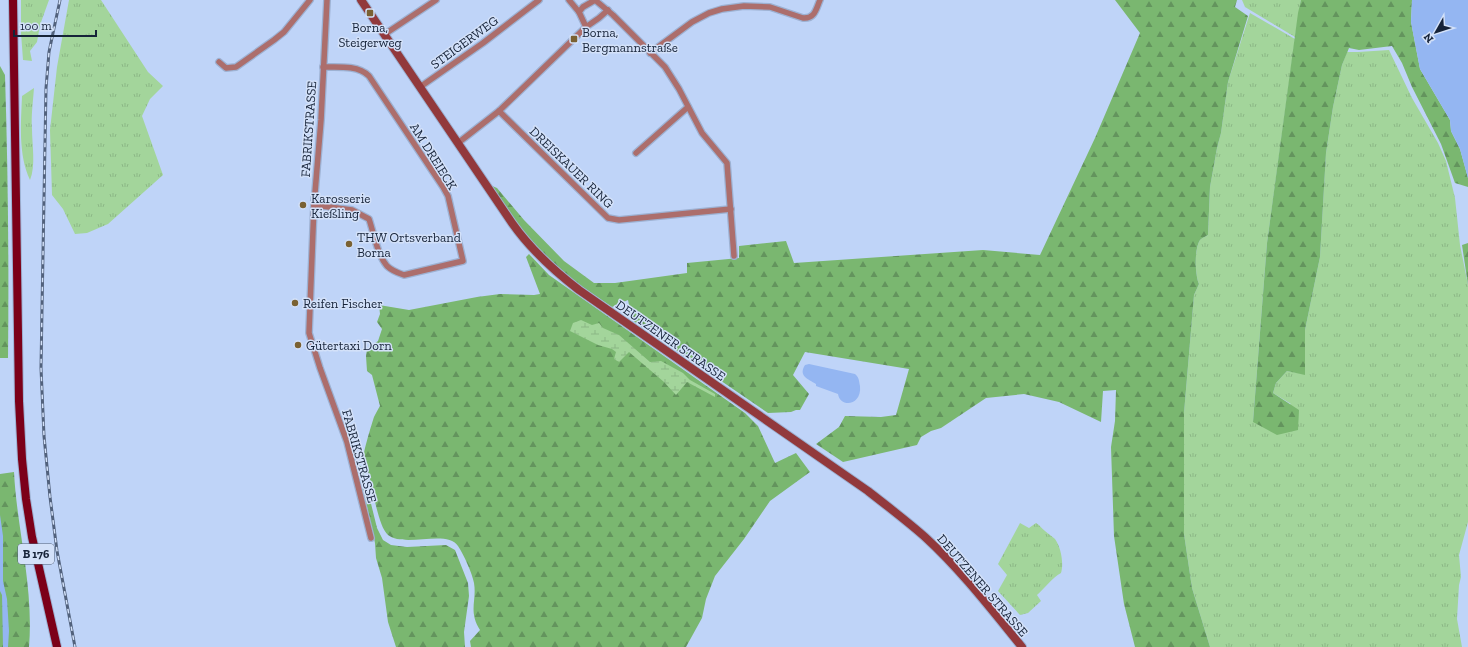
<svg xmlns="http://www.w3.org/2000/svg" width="1468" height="647" viewBox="0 0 1468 647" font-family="'Zilla Slab',serif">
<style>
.grass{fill:url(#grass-tufts)}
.forest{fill:url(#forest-firs)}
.wetland{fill:url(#wetland-marsh)}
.water{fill:#94b6f2}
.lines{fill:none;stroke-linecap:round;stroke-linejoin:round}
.street-casing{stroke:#9db1d2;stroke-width:8}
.secondary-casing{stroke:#9db1d2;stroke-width:10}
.primary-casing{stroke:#9db1d2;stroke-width:10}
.street{stroke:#ac6e6c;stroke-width:5.5}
.secondary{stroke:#92393c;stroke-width:8}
.primary{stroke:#7c0019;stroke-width:8}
.rail-casing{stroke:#51617c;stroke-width:3}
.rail{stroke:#d3e1f9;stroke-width:1.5;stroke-dasharray:4.5;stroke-linecap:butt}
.poi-dot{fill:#7a6132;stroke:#d3e1f9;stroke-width:1.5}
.labels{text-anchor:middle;stroke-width:3;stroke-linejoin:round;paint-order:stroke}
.shield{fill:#d3e1f9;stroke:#4f5c73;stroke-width:1}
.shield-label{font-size:12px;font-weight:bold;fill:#162339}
.poi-label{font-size:13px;fill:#162339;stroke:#d3e1f9;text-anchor:start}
.street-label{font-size:13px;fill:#162339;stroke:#d3e1f9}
</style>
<defs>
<pattern id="grass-tufts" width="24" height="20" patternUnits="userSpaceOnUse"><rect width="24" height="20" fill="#a3d59b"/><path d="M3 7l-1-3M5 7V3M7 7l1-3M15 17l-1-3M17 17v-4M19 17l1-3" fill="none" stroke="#8cb786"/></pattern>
<pattern id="forest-firs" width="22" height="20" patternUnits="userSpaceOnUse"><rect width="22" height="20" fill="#7ab770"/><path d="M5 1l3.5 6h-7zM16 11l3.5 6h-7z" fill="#63945d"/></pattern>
<pattern id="wetland-marsh" width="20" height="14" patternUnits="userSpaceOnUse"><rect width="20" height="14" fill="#a3d59b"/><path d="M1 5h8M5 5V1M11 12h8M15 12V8" fill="none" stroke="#8cb786"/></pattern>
</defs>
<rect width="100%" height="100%" fill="#bfd4f8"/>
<g class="grass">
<polygon points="21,0 49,0 40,25 37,42 30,51 32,61 23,60 21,33"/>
<polygon points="69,0 101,0 148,72 163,86 150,99 142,116 163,175 108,224 87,233 75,234 63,209 52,195 50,130 57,67"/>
<polygon points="1242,0 1301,0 1295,37 1245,7"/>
<path d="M1250,13l45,26 -28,204 -14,179 38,-18 -18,-11 3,-10 11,-12 18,3v-44l15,-73 6,-104 7,-46 9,-42 5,-13h11l31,-2 23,48 26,45 8,18 9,37 5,47 8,40v237l-9,33 2,22 -2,8 -2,34 5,28h-252l-18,-59 -8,-54v-121l10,-118 5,-11c-4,-9 -5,-35 1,-44 2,-2 6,-4 8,-5l2,-48 7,-39 4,-15 7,-51z"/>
<path d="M34,88c-1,14 -3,28 -2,41 0,15 4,37 -2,51 -12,-26 -9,-57 -8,-84z"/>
<path d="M1020,523l9,5 7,-5c4,2 5,5 9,8 3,3 7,5 10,8 6,8 9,25 6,34 -9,5 -16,15 -24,22l4,6 -13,12 -8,2 -22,-24 9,-16 -9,-11z"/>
</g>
<g class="forest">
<path d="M1115,0h122l-2,7 13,9 -20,66 -7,51 -4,15 -7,39 -2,48c-2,1 -6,3 -8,5 -6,9 -5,35 -1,44l-5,11 -10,118v121l8,54 18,59h-75l-11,-43 -10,-68 -3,-89 4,-26 1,-31 -13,1 -2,31 -42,-20 -35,-8 -38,4 -45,30 -10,3 -10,6 -4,8 -74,17 -27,-18 23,-17 6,-11 36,1 15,-2 13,-46 -104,-17 -12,23 16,19 -9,16h-4l-5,2 -23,1 -136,-93 -4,-20 -16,7 -47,-32 -23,-19 -23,-30 -29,-41 7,3 27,32 40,41 30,22h21l72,-10v-10l52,-5v-12l47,-5 8,22 189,-13 57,5 55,-117 45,-105z"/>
<polygon points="1301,0 1412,0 1411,22 1420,69 1450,120 1451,131 1460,149 1468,178 1468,187 1455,183 1441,144 1412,87 1402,63 1392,46 1359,50 1349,48 1342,65 1333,107 1326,153 1320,257 1305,330 1305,375 1287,371 1276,383 1273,393 1299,410 1298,430 1277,435 1253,422 1267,243 1298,13"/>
<path d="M0,66l5,9c3,95 4,189 3,283h-8z"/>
<polygon points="1468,243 1468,285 1462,245"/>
<path d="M529,254l20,21 196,138 13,13 17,37 21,-10 14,19 -40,29 -26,38 -29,37 -9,23 -4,19 -16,29h-215l-1,-6 10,-11c-12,-19 -3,-29 -6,-47 -2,-10 -10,-28 -16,-37 -11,-17 -53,2 -70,-11 -10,-9 -15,-46 -19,-60 -1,-5 -5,-10 -6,-14 -1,-5 9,-38 11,-44 2,-4 4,-8 6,-11l-8,-31 -5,-4 -1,-15 1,-7 11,-8 4,-12 -5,-7 3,-8 -1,-9 30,5 68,-13 23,-3 34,1 6,-1 -14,-37z"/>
<polygon points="357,464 362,467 377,528 383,540 391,545 407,547 446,545 455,550 468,583 469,596 464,632 465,647 396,647 388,622 382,578 376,558 375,543 366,502 361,478 356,465"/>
<path d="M14,472c3,58 20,116 15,175h-29v-173z"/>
</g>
<polygon class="wetland" points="581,320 592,325 599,323 603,328 619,335 650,362 661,361 683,373 690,380 715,394 715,397 687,382 676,395 664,382 629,352 619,362 614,359 616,352 612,349 598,345 570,331 573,323"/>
<g class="water">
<polygon points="1412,0 1468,0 1468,178 1460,149 1451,131 1450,120 1420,69 1411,22"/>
<path d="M809,364l46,10c4,3 4,7 5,12 2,20 -20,22 -22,8l-22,-8v-2c-8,-5 -18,-8 -11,-19z"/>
<polygon points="0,515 3,536 3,581 7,599 9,631 8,647 3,647 2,595 0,591"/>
</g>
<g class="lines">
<g class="street-casing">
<g id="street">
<polyline points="327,0 321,120 314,205 309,333 320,368 347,442 371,538"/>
<polyline points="569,0 579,12"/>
<polyline points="595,0 613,15 665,67 679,89 702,133 727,163 734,256"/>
<polyline points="586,27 579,12 583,7 595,0"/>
<polyline points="385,34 436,0"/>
<path d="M650,53l42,-31 17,-9 13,-4 22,-3 26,1 33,11c12,1 13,-9 17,-18"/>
<polyline points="219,62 226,68 236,67 274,40 284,32 310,0"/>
<polyline points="420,87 483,43 539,0"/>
<polyline points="499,111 608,218 619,220 731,209"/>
<polyline points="458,143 499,111 586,27 599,18 608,10"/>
<polyline points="636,153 688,107"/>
<path d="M314,205l38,5 17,9c5,15 8,35 18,47 5,5 11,7 17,9l59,-14 -15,-65 -5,-9 -74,-111c-11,-11 -31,-9 -46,-9"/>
</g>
</g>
<g class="secondary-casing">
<path id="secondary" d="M361,0l151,223c19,27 41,47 67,67l289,201c19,15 39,30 57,46 36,33 66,72 97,110"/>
</g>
<g class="primary-casing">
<polyline id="primary" points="13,0 19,401 22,459 26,499 32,537 57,647"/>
</g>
<use href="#street" class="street"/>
<use href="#secondary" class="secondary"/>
<use href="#primary" class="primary"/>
<g class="rail-casing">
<polyline id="rail" points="60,0 49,52 46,88 42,309 41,368 44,436 50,497 57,551 75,647"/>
</g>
<use href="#rail" class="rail"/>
</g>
<g class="poi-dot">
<rect x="366" y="9" width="8" height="8" rx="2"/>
<rect x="570" y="35" width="8" height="8" rx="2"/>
<circle cx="303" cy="205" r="4"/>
<circle cx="349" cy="244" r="4"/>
<circle cx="295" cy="303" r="4"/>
<circle cx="298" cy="345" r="4"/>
</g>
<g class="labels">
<rect class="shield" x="18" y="544" width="36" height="20" rx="3"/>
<g class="shield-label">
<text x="36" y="558">B 176</text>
</g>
<g class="poi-label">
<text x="370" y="32" text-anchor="middle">Borna,<tspan x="370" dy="15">Steigerweg</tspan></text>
<text x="582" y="37">Borna,<tspan x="582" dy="15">Bergmannstraße</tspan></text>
<text x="311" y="203">Karosserie<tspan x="311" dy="15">Kießling</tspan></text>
<text x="357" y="242">THW Ortsverband<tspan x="357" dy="15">Borna</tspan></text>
<text x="303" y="308">Reifen Fischer</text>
<text x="306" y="350">Gütertaxi Dorn</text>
</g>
<g class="street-label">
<text transform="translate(464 42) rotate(-36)" y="5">STEIGERWEG</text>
<text transform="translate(308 129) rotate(-86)" y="5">FABRIKSTRASSE</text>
<text transform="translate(434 156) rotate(58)" y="5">AM DREIECK</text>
<text transform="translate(572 167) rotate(44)" y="5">DREISKAUER RING</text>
<text transform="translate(671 340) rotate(35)" y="5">DEUTZENER STRASSE</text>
<text transform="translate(360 456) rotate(74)" y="5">FABRIKSTRASSE</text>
<text transform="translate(983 585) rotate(49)" y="5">DEUTZENER STRASSE</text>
</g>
</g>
<g transform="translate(1436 32) rotate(231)" stroke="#d3e1f9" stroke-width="3" paint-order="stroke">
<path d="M0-3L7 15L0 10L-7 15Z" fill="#162339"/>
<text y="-6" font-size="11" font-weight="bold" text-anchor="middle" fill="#162339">N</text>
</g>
<path d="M14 30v6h82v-6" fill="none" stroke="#162339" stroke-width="2"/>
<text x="20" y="30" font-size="12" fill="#162339" stroke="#d3e1f9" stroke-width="3" paint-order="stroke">100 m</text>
</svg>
